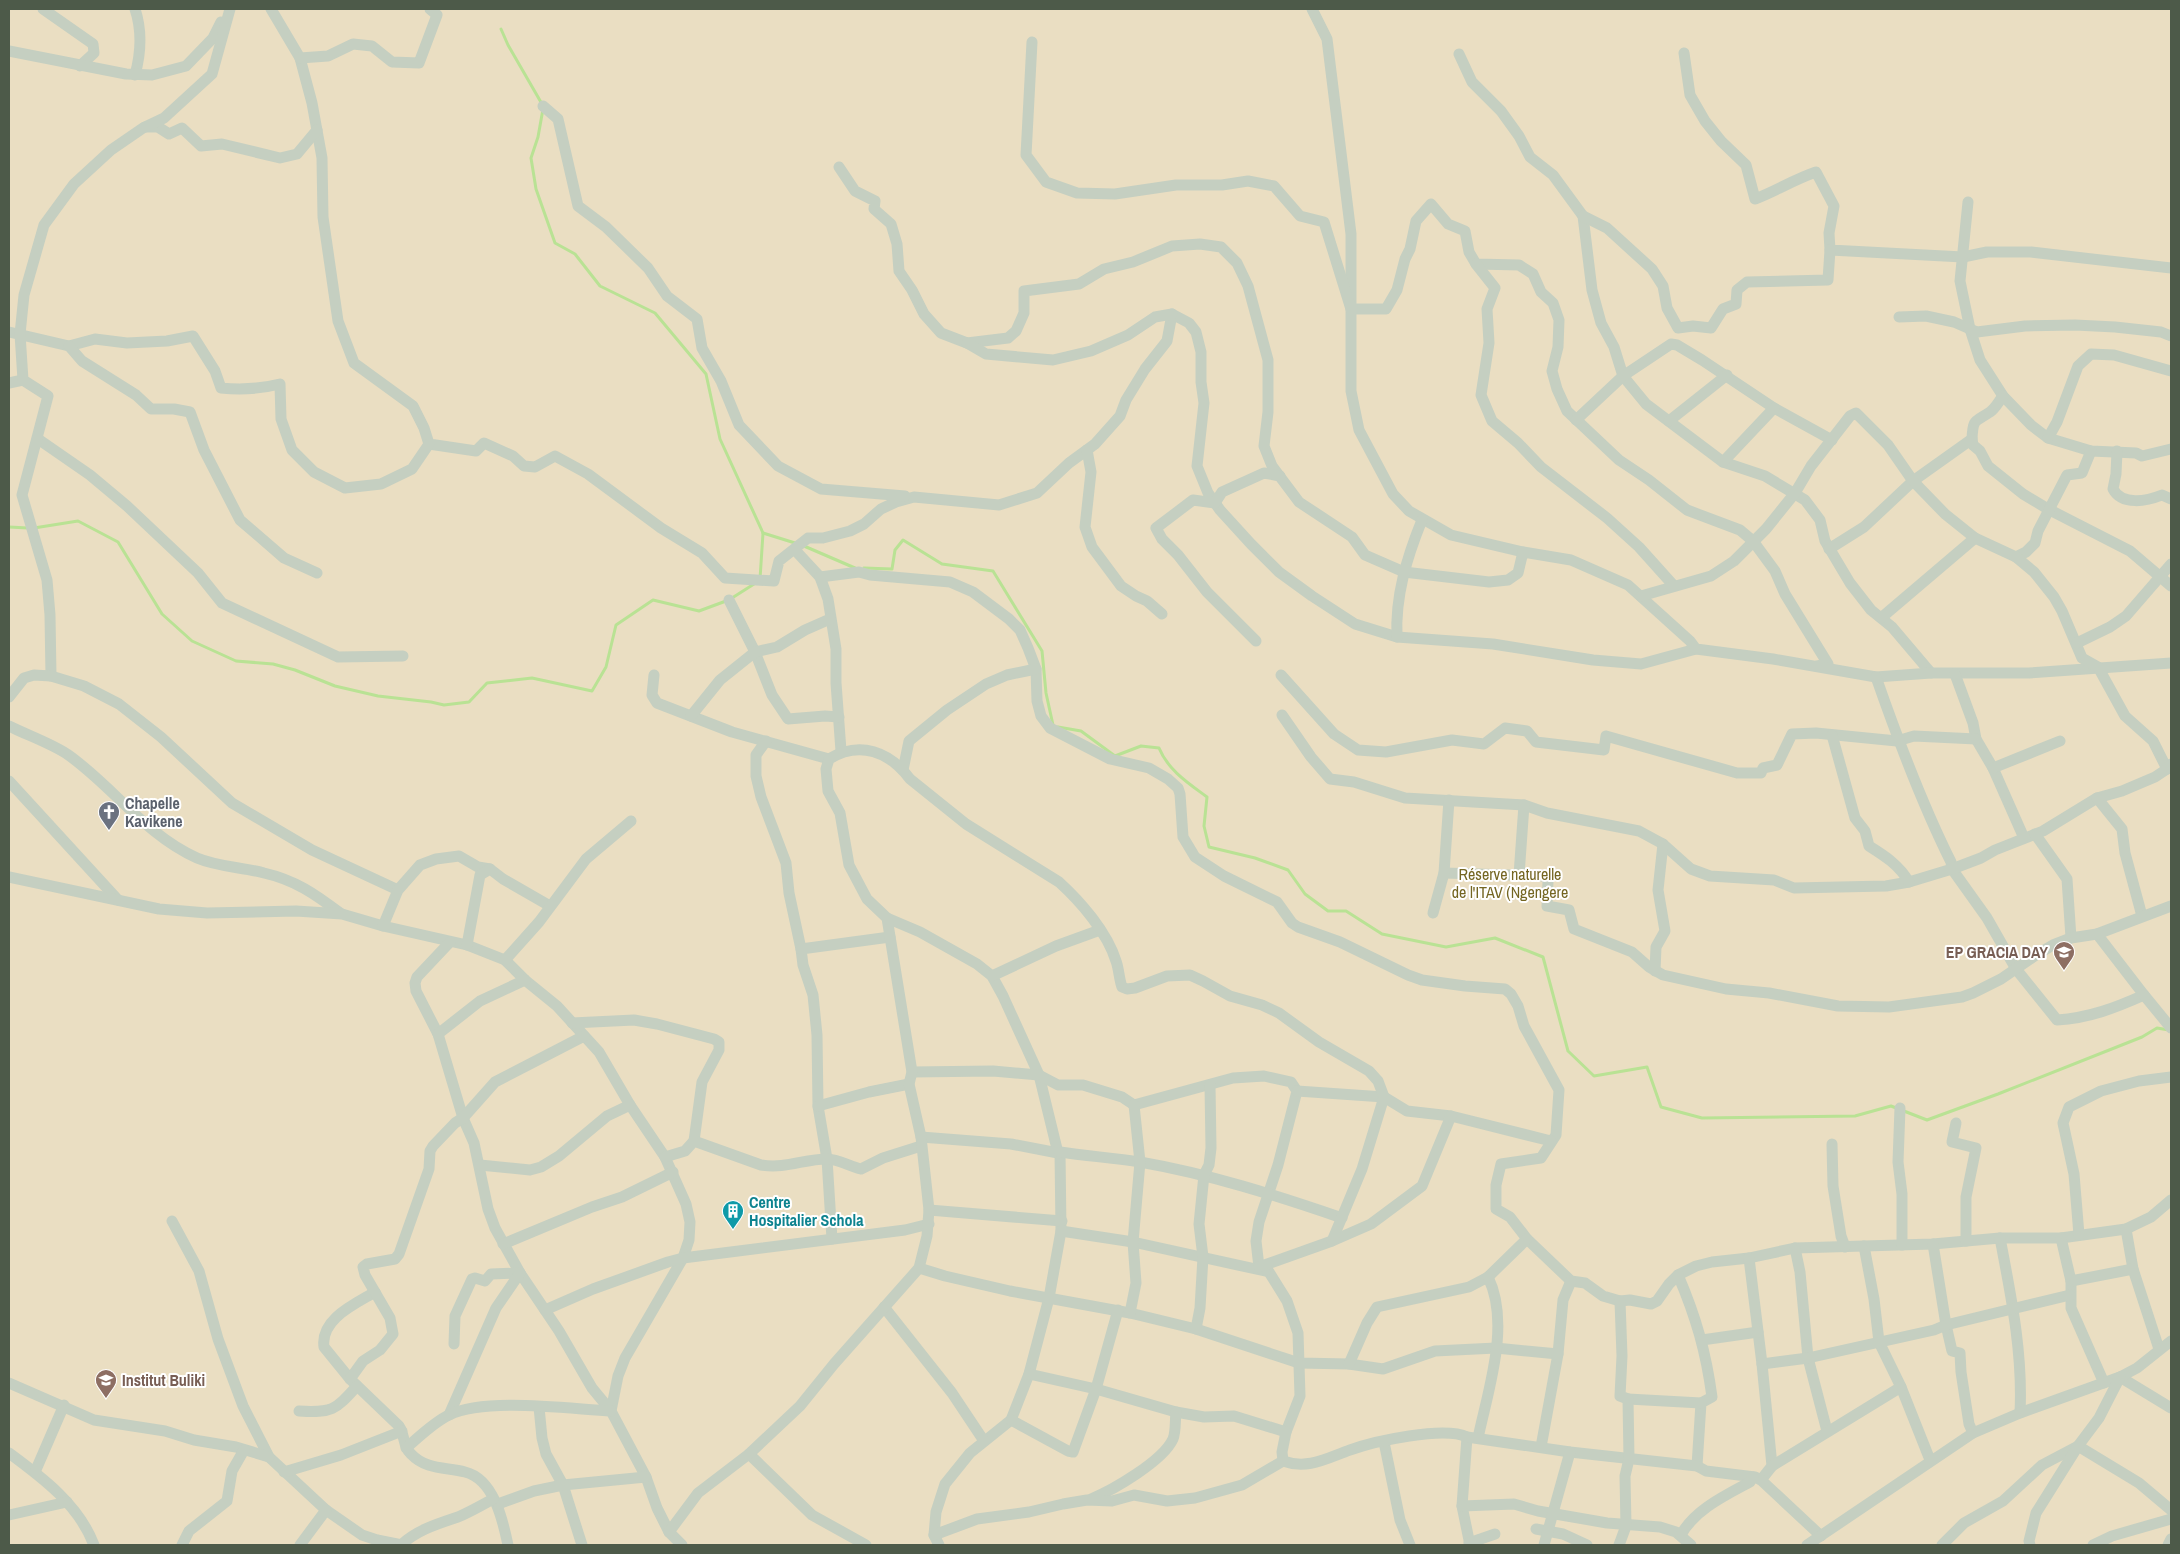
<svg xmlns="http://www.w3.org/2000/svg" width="2180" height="1554" viewBox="0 0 2180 1554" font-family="'Archivo Narrow',sans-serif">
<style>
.green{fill:#eadec2}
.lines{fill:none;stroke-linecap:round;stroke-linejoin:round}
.stream{stroke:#b9e294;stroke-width:3}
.street{stroke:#c5cfc1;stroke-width:11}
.labels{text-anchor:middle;stroke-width:4;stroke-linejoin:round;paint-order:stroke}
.worship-label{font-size:16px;font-weight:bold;fill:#5b616d;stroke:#fff;text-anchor:start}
.park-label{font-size:16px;fill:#746521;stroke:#fff}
.education-label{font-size:16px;font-weight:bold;fill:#785e54;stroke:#fff;text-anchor:end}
.culture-label{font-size:16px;font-weight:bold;fill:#0d838f;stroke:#fff;text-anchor:start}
</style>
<rect width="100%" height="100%" fill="#f0eff1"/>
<rect class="green" x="9" y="9" width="2162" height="1536"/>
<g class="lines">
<g class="stream">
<polyline points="501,29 508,45 542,104"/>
<polyline points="543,109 538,137 531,158 536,189 555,243 575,254 600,286 655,313 706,374 720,439 763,533 760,579"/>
<polyline points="9,527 28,528"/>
<polyline points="34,528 78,521 118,542 162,614 192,641 236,661 273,664 295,670 335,686 378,696 431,702 444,705 469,702 487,683 532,678 592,691 606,667 616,625 653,600 699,611 726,601"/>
<polyline points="763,533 795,543"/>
<polyline points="804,546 855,568"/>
<polyline points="864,568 892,569 895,550 903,540 942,564 993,571 1042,651 1046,693 1053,725"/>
<polyline points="732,598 754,584"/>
<path d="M1058,727l23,4 34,25 26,-10 18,2c9,22 29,35 48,49l-3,29 5,21 46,11 33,12 17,24 23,17h18l36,23 64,13 49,-9 48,19 25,94 26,25 53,-9 14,40 41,11 153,-2 36,-10 36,14 71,-26 144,-57 15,-9 12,2"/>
</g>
<g class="street">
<polyline points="43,9 93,44 94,53 80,66"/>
<path d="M135,9c7,21 6,44 0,66"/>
<polyline points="271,9 300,58 312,103 322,158 323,217 338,321 354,363 413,406 424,428 429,444 476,451 484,443 513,456 524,466 535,467 555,456 588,474 661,528 702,553 725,578 774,581 779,561 808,538 823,538 850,531 864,524 881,509 896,502 914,497 999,505 1037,493 1069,463 1095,444 1120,416 1126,400 1145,369 1167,341 1172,314 1189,323 1196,332 1201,352 1201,382 1204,403 1197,466 1208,493 1220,510 1251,544 1279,572 1312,596 1355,624 1397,637 1493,644 1593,660 1641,664 1696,649"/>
<polyline points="1312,9 1327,39 1351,234 1351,391 1359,430 1393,494 1409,511 1451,535 1523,552"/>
<polyline points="1032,42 1026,155 1046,182 1077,193 1115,194 1176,185 1222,185 1248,181 1274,186 1300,216 1324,222 1351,309 1386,309 1397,290 1405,259 1410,249 1416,221 1431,204 1448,224 1465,231 1469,252 1476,264 1519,265 1533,274 1541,292 1553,303 1559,320 1558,347 1552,371 1557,389 1567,411 1619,460 1649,480 1687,510 1740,530 1753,541 1775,571 1785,594 1828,664 1817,666"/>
<polyline points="9,51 126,74 152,75 186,66 213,38 221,22"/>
<path d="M1684,53l6,42 15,26 16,20 25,24 9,34c21,-8 40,-20 61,-27l18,34 -5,27 1,17 133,7 24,-5h44l140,16"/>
<polyline points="1459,54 1472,82 1501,111 1519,136 1530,157 1553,175 1583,216 1592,290 1601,323 1614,347 1623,376 1646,404 1723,462 1765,476 1805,500 1820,520 1825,541 1850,583 1871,610 1892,627 1931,673"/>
<polyline points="300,58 328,56 353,44 372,46 392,62 419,63 437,15 430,9"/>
<polyline points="543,106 558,119 578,206 606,227 648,268 667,296 697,319 702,348 721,381 739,425 778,466 821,489 905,496"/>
<polyline points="145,127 158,127 169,134 182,128 201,146 222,144 280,158 297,154 317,130"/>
<polyline points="839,167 855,191 875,201 874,209 891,224 897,244 899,271 912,290 924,314 941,333 967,343 1008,338 1016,331 1024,313 1024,291 1079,284 1104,269 1133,262 1172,246 1200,244 1221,247 1237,263 1248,286 1268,360 1268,412 1264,446 1272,466 1299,502 1352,537 1365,555 1404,572 1489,582 1508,580 1518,573 1523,552 1571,560 1628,585 1690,641 1696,649 1773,659 1876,677 1931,673 2029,673 2171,663"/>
<polyline points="1968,202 1960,281 1970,329 1980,360 2003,396 2031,425 2048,438 2091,451 2136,453 2142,456 2171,449"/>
<polyline points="1583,216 1607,228 1652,269 1663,286 1667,308 1678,328 1693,326 1711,328 1723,309 1736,304 1737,290 1747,282 1828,280 1830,250"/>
<polyline points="1476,264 1495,288 1487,309 1489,343 1481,395 1492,421 1518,443 1541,467 1607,518 1639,547 1674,586"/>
<polyline points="1899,317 1926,316 1954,322 1977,332 2025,326 2075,325 2115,327 2161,332 2171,336"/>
<path d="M9,332l60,14 26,-7 32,4 40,-2 26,-5 22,35 6,17c20,2 39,1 59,-4l1,35 11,31 22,22 31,16 36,-4 31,-15 17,-25"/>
<polyline points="967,343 986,354 1053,360 1091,351 1128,335 1155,317 1172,314"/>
<polyline points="69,346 82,361 136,395 151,409 174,409 190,412 204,450 240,520 284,558 317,573"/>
<polyline points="9,383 23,380"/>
<polyline points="1576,420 1623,376 1671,344 1677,345 1702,360 1774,408 1832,440"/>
<polyline points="1669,421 1727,375"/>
<polyline points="2048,438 2057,422 2078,366 2091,354 2114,355 2171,371"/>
<polyline points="38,439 90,475 127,506 198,573 222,603 338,657 403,656"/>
<path d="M1972,439c1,-21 3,-17 18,-27 5,-3 9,-11 13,-16"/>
<polyline points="1087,450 1091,472 1085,527 1092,547 1121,586 1136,596 1147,601 1162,614"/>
<path d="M2117,451l-1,23 -3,15c9,17 34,12 49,6l9,4"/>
<polyline points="1723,462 1774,408"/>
<polyline points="1829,549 1864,527 1913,481 1972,439 1973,445 1980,451 1988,466 2023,494 2048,509 2130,551 2171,586"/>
<polyline points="795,550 820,577 828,599 836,649 836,683 841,751"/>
<polyline points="2016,557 2026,552 2035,543 2038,531 2067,475 2082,473 2091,451"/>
<polyline points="820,577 859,572 870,575 950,582 973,592 1009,619 1020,630 1028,648 1036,669 1037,701 1041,716 1050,728 1110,759 1149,768 1168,779 1178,788 1180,794 1183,837 1195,857 1224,876 1277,902 1292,923 1298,927 1340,942 1408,975 1422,980 1465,986 1505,989 1511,994 1518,1006 1524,1026 1559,1090 1556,1135 1541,1158 1501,1164 1496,1185 1496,1209 1510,1217 1527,1239 1571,1281 1585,1283 1603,1296 1620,1301 1630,1300 1651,1304 1657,1301 1669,1284 1678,1275 1696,1266 1712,1262 1749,1258 1795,1248 1933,1244 2000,1238 2061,1238 2126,1229 2151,1217 2171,1200"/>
<polyline points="1641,596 1711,576 1734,561 1766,529 1795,493 1811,466 1850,416 1856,413 1888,445 1913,481 1945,514 1975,538 2016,557 2034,572 2054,597 2062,611 2082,658 2098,667 2125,716 2153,741 2167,769"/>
<polyline points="729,600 755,652 772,695 788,719 825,716 839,717"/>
<polyline points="1881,618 1975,538"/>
<path d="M1397,637c-2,-41 10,-80 25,-117"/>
<polyline points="1256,641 1207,592 1178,555 1162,539 1156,528 1193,500 1215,503 1222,492 1264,473 1280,476"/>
<polyline points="2077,643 2110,627 2126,616 2171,564"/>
<polyline points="1955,674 1973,723 1976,739 1993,768 2024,838"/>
<polyline points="654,675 652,695 657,703 732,732 829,759"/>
<polyline points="1281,675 1334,734 1358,750 1386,752 1452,740 1484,744 1505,728 1527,731 1536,742 1604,750 1606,736 1737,773 1761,773 1763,768 1777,765 1792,734 1816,733 1897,741 1914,736 1976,739"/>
<polyline points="51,676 50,615 47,580 22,495 48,396 23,380 20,334 24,295 44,225 74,184 111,150 143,128 164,118 212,74 230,9"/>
<path d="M1876,677c22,63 45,125 75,185l1,7 35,49 29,51 41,51c32,-2 58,-12 87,-25l-47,-61"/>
<polyline points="9,697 24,678 34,675 51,676 84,686 119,704 161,737 232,803 312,850 398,890"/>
<polyline points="1282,715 1311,757 1330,779 1354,782 1405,798 1524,805 1547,813 1639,831 1663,844 1691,869 1710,876 1774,880 1794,888 1886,886 1909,882 1952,869 1981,858 1995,850 2043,831 2097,798 2122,791 2155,777 2167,769 2171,764"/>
<polyline points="691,716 720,680 755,652 777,647 805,630 830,619"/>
<path d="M9,726c18,9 41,17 58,28 46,32 78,81 130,104 21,9 45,9 67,15 31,7 51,21 76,40"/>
<path d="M1832,735l23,83 10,13 4,15c16,10 30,19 40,36"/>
<polyline points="766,741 756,755 756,776 761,797 786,863 789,893 801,949 803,965 813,995 817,1035 818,1106 827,1159 832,1239"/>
<polyline points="1993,768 2060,741"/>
<polyline points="903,770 909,741 947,710 986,684 1007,675 1036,669"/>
<polyline points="9,781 118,900"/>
<polyline points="2097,798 2122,829 2125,853 2142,916"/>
<polyline points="2035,834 2067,879 2071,938"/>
<polyline points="1444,873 1542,876 1546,877 1548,881 1547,906 1569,910 1574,929 1632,952 1649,967 1663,975 1726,989 1769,993 1838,1006 1889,1007 1962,997 1973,993 2001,979 2036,955 2053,945 2071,938 2097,934 2171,906"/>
<polyline points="1519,875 1524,805"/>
<polyline points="9,877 159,909 207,913 296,911 342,914 383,926 467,945 505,960 525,980 557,1006 599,1052 630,1105 665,1157 686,1204 690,1222 689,1240 683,1258 625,1358 618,1376 611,1411 646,1477 657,1508 669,1532 682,1545"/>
<polyline points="1433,913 1444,873 1449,800"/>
<polyline points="887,918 920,932 977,964 992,976 1003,996 1039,1075 1058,1153 1060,1152 1061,1231 1049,1298 1029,1374 1011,1420 970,1453 945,1484 936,1512 934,1535 939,1545"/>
<polyline points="383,926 398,890 420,865 436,859 459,856 478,867 490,869"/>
<polyline points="450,942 417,977 415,983 416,991 438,1034 463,1118 474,1143 488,1209 495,1228 520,1273 559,1331 592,1388 611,1411"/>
<polyline points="467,945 480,875 490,869 503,879 550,906"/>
<polyline points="801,949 890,937"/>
<polyline points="505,960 539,922 586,859 631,821"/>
<polyline points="1655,971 1656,947 1665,931 1658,890 1663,844"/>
<polyline points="992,976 1056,946 1100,930"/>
<polyline points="2144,995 2171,1028"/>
<polyline points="572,1023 634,1020 657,1024 714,1039 719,1042 719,1050 702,1082 694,1141"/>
<polyline points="438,1034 480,1001 525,980"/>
<polyline points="912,1072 993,1071 1039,1075 1058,1085 1083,1085 1122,1097 1134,1105 1233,1078 1264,1076 1291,1082 1297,1091 1278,1165 1259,1222 1256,1241 1259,1267 1269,1272 1287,1301 1298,1333 1300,1396 1286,1432 1282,1452 1283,1461"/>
<polyline points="1297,1091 1384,1097 1407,1111 1451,1116 1551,1141"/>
<polyline points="818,1106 869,1092 909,1084"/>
<polyline points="1900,1108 1898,1162 1902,1194 1902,1245"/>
<polyline points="1956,1123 1952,1142 1976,1148 1966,1197 1966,1241"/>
<polyline points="921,1137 1011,1144 1058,1153"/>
<polyline points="1832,1144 1833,1186 1841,1236 1845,1247"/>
<path d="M1060,1152c27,4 54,6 80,10 69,12 135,33 202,56"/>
<path d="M665,1157l20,-6 9,-10 67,24c25,4 43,-6 66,-6 10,0 23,7 34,10l22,-11 38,-12"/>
<polyline points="480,1165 530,1170 541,1167 559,1156 607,1116 630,1105"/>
<polyline points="929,1210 1062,1221"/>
<polyline points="172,1221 199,1271 218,1339 243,1406 269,1457 326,1510 362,1535 377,1540 402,1545"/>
<polyline points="2126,1229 2133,1269 2159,1349"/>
<polyline points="1061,1231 1133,1242 1265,1271"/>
<polyline points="2079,1235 2074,1174 2063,1123 2069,1107 2101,1091 2139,1081 2171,1077"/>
<path d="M2000,1238c11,58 23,115 20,175"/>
<polyline points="2061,1238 2071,1281 2071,1308 2104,1383"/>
<polyline points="503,1244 592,1207 622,1197 673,1172"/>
<polyline points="1933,1244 1946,1325 1952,1351 1960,1353 1961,1372 1969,1424 1973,1433"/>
<polyline points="1864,1246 1874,1299 1879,1342 1901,1387 1930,1460"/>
<polyline points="1795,1248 1800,1272 1808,1358 1827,1431"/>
<polyline points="1749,1258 1762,1364 1772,1466 1761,1480"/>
<polyline points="1259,1267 1332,1241 1371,1224 1422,1186 1451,1116"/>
<polyline points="919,1268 945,1276 1010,1291 1130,1313 1196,1329 1299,1363 1349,1364 1383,1369 1435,1351 1496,1348 1558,1354"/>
<path d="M1678,1275c18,42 28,77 34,122l-11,6 -4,63"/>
<polyline points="2071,1281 2133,1269"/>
<path d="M375,1292c-20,12 -55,27 -51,55l26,32 49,47c6,9 4,21 12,28 15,16 35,13 54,18 29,7 38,49 43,73"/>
<polyline points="884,1307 952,1393 984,1441"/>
<polyline points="545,1310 593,1289 668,1262 683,1258 905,1230 929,1224"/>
<polyline points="1130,1313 1136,1283 1133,1242 1140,1162 1134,1105"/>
<polyline points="1196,1329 1200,1308 1203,1257 1199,1224 1204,1175 1209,1165 1211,1148 1210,1085"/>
<polyline points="1702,1340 1758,1332"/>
<polyline points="454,1344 455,1316 472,1279 475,1278 485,1281 491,1274 520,1273"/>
<polyline points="1349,1364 1367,1323 1377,1307 1469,1287 1488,1277 1527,1239"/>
<polyline points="1762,1364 1808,1358 1934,1330 1946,1325 2070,1295"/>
<polyline points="1029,1374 1096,1389 1176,1412 1204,1417 1234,1416 1286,1432"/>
<polyline points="2120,1377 2171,1408"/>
<polyline points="350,1379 363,1361 380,1350 393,1334 390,1318 365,1275 363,1267 367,1264 395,1259 399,1254 429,1169 430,1151 433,1146 455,1123 463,1118 495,1082 584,1036"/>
<polyline points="9,1383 94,1420 165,1431 194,1440 236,1447 269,1457"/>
<polyline points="1628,1399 1701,1403"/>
<polyline points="539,1407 542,1438 546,1454 563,1485 582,1545"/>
<path d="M299,1411c34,2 36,-1 58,-25"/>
<polyline points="449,1415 496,1308 520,1273"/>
<polyline points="1011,1420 1068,1451 1073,1452 1096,1389 1118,1310"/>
<polyline points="1467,1437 1462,1506 1470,1545"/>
<path d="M1478,1438c10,-48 33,-114 10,-161"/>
<polyline points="1384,1442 1400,1520 1410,1545"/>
<polyline points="1541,1447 1558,1354 1563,1300 1571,1281"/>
<path d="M406,1448c13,-11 28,-26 43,-33 36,-18 121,-6 162,-4"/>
<path d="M9,1453c34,25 70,52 85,92"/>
<polyline points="749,1454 812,1515 866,1545"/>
<polyline points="1772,1466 1901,1387"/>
<polyline points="35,1472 64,1405"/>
<polyline points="284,1472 341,1455 402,1431"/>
<path d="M1091,1499c22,-9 72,-38 82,-60 3,-7 2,-19 3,-27"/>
<polyline points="498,1504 534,1491 563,1485 646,1477"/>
<polyline points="1462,1506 1514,1504 1538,1511 1607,1523 1660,1527 1676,1532 1691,1545"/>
<polyline points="9,1515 67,1502"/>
<polyline points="1536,1529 1563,1534 1587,1545"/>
<path d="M669,1532l29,-39 51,-39 51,-48 34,-42 85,-96 8,-32 2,-26 -8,-73 -12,-53 3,-12 -25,-154 -20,-19 -18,-34 -9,-52 -12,-22 -2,-22 3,-10c31,-19 61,-7 81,20l56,45 93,58c22,20 48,50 57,79 3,8 3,18 6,26l5,2 8,-1 32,-12 23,-1 13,6 27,15 32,9 17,8 40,29 50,29 9,10 6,16 -22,72 -30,72"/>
<path d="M934,1535l43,-16 52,-7 34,-8 24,-4 25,1 22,-6 33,6 28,-3 47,-13 41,-24c25,9 44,-3 67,-11 25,-9 94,-24 117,-13l103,15 127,14 9,5 49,6 6,3 60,56"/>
<path d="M1681,1535c13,-25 45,-40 69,-53l3,-5"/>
<polyline points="1469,1543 1495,1534"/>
<polyline points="182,1545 189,1531 227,1501 232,1471 244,1450"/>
<polyline points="300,1545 326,1510"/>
<path d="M401,1545c16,-15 36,-21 57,-28 12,-5 24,-12 35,-18"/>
<polyline points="1544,1545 1570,1452"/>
<polyline points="1619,1545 1626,1526 1625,1476 1629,1459 1628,1399 1620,1396 1622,1356 1620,1301"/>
<polyline points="1807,1545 1973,1433 2020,1413 2120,1377 2137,1368 2171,1341"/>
<polyline points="1942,1545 1964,1523 2003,1501 2042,1465 2078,1446 2139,1483 2171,1510"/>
<polyline points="2030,1545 2029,1541 2036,1513 2078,1446 2099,1418 2120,1377"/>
<polyline points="2093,1545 2112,1536 2171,1519"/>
<polyline points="2168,1545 2171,1539"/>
</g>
</g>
<defs>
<g id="church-pin" transform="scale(1.125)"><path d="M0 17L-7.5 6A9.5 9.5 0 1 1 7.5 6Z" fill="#6b7280" stroke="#fff"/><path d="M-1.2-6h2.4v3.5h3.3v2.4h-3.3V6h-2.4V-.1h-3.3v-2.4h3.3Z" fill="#fff"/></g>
<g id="school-pin" transform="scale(1.125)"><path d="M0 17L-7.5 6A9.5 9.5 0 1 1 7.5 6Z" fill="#8d6e63" stroke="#fff"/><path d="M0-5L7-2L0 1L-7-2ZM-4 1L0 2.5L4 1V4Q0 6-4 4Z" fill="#fff"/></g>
<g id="building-pin" transform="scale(1.125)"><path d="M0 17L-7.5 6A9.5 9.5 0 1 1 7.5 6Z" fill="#0f9aa8" stroke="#fff"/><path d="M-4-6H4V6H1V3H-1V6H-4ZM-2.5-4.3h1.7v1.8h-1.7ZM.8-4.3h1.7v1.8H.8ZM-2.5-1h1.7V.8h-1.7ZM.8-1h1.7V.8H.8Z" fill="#fff"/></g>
</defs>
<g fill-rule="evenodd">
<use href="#church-pin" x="109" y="812"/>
<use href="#school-pin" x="2064" y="952"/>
<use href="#building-pin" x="733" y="1211"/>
<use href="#school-pin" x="106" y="1380"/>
</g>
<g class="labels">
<g class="worship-label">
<text x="125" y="809">Chapelle<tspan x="125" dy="18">Kavikene</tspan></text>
</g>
<g class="park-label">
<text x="1510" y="880">Réserve naturelle<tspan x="1510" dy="18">de l'ITAV (Ngengere</tspan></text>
</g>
<g class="education-label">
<text x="2048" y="958">EP GRACIA DAY</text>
<text x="122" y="1386" text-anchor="start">Institut Buliki</text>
</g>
<g class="culture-label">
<text x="749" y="1208">Centre<tspan x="749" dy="18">Hospitalier Schola</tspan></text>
</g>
</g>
<rect width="2180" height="1554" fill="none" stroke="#4d5a49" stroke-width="20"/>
</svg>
